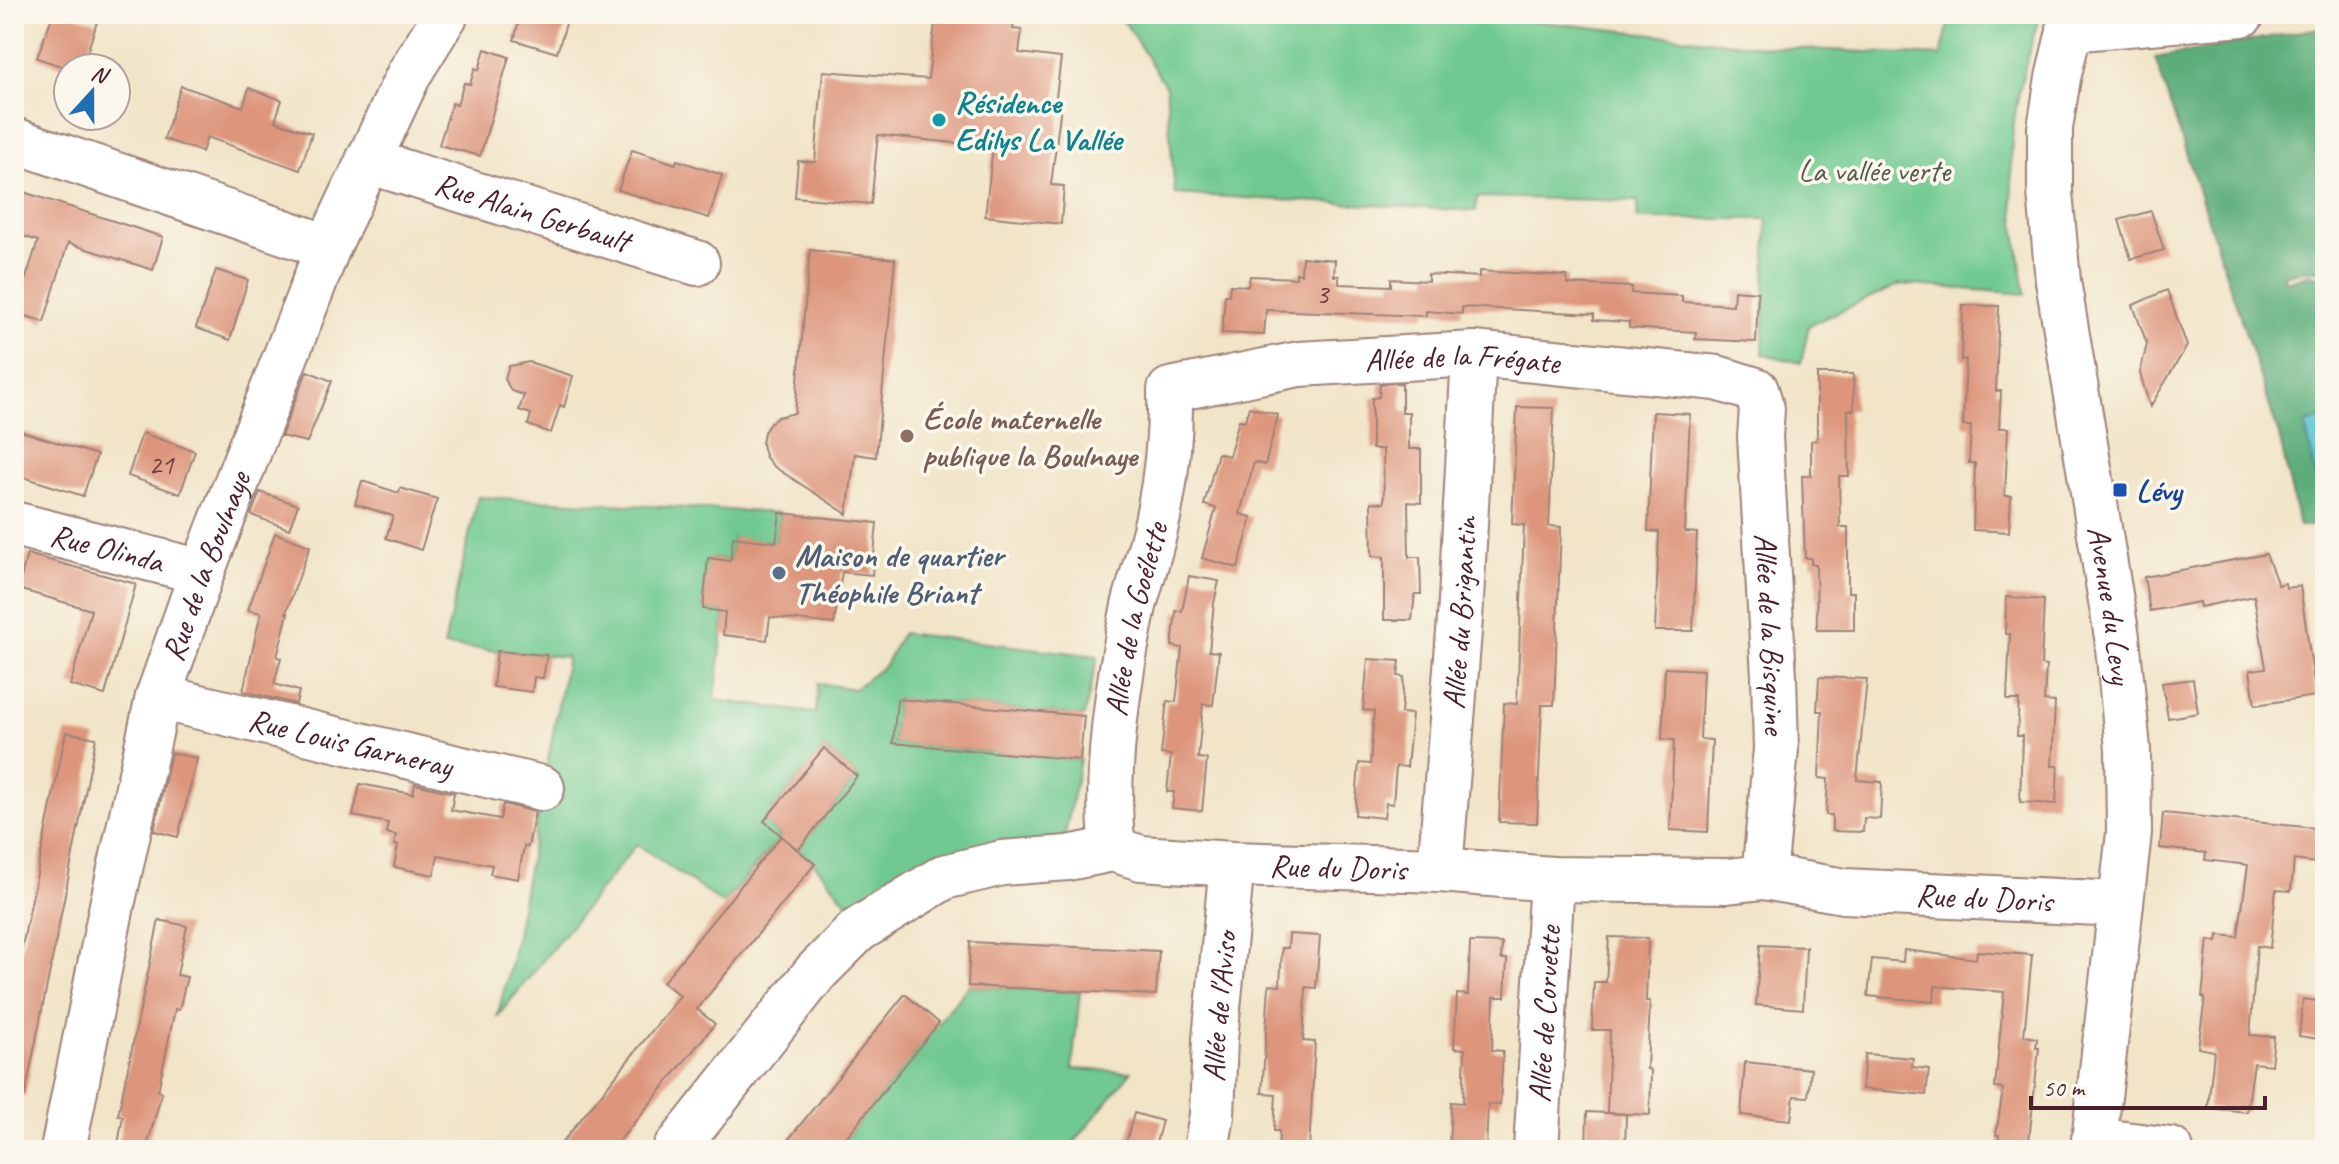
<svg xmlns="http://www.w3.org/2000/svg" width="2339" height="1164" viewBox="0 0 2339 1164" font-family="Caveat,sans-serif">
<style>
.green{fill:#70c990;stroke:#5d745e;stroke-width:2}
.forest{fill:#5cad7a;stroke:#536652;stroke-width:2}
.water{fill:#5ac6d4;stroke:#527280;stroke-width:2}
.building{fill:#dd957c}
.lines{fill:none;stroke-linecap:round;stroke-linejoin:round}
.minor-casing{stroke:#9e8279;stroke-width:48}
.minor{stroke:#fff;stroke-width:44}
.culture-dot{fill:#0f9aa8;stroke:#fbf7ec;stroke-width:3}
.education-dot{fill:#8d6e63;stroke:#fbf7ec;stroke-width:3}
.transit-dot{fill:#1a4fb4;stroke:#fbf7ec;stroke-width:3}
.service-dot{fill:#5c6f8a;stroke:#fbf7ec;stroke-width:3}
.labels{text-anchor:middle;stroke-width:7;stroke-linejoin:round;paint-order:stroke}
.number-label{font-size:28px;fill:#6f3c3f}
.culture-label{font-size:32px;font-weight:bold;fill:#0d838f;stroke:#fbf7ec;text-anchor:start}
.park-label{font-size:32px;fill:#575a4e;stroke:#fbf7ec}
.street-label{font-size:32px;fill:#4a1f2b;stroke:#fbf7ec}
.education-label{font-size:32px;font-weight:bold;fill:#785e54;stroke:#fbf7ec;text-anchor:start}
.transit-label{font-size:32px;font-weight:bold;fill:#164399;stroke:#fbf7ec;text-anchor:start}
.service-label{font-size:32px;font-weight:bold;fill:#4e5e75;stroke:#fbf7ec;text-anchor:start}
</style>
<rect width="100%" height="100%" fill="#fbf7ec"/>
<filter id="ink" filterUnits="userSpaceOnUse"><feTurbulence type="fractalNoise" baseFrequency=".0125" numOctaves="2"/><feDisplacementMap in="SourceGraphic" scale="16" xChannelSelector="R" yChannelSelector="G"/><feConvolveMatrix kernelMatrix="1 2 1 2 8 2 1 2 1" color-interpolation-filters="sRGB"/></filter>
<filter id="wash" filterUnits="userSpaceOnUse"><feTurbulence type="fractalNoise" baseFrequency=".006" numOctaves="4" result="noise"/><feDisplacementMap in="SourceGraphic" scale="32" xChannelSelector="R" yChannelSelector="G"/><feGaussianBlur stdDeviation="1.8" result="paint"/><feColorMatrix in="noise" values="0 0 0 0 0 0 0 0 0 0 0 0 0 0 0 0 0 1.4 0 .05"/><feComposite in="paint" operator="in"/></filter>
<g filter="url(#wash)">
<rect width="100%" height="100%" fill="#f1e4c7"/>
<g class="green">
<path d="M1112,14h359l300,33 170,9 10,-42h89c-12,40 -25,84 -28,126 -4,51 6,103 13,154l-124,-10 -92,41 -8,38 -38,-9 4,-135h-130l1,-18 -161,-4 -1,14 -301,-17 -9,-107 -40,-63z"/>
<polygon points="478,497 780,513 776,542 733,538 730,561 709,558 703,609 725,612 715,700 816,713 818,683 854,689 885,665 902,633 1098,656 1084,716 897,699 893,743 1080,760 1064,840 855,912 815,864 798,850 857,776 824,748 764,821 781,836 723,904 637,844 497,1017 510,967 567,657 444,646"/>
<polygon points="968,986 1080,992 1072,1069 1131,1072 1068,1150 836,1150"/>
</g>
<polygon class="forest" points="2325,27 2325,270 2307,270 2283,276 2286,282 2310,274 2325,277 2325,419 2305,424 2318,485 2325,484 2325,526 2299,526 2279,435 2155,58"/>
<polygon class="water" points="2325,419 2325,484 2318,486 2305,424"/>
<g id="blocks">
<g class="building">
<polygon points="53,14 71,14 97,22 82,68 67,68 37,58"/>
<polygon points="521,14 569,14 557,53 514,40"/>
<polygon points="936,14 1015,14 1013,29 1022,30 1019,53 1061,58 1055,104 1061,105 1051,185 1064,186 1061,224 985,216 993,147 878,135 871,204 795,197 798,161 815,162 823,71 928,79"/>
<polygon points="485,49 509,57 480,156 439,145 452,103 457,105 464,83 470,84 475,68 479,70"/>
<polygon points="181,86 243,107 249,88 282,100 275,121 312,133 300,170 207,137 202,152 164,139"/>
<polygon points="632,150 676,164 677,160 722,175 709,218 618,190"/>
<polygon points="14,189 163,237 153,270 68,243 44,322 15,312 38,241 14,233"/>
<polygon points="2151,211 2164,250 2131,259 2119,220"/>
<polygon points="810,250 895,259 876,457 855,454 847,514 773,466 765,456 762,444 764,432 770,423 778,417 795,413"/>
<polygon points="1302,257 1335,260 1334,276 1339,276 1339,284 1391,286 1391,279 1428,281 1428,274 1479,277 1479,271 1567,276 1567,284 1632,287 1631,293 1682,296 1682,302 1733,305 1734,290 1758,292 1756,342 1695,339 1696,332 1629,328 1629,322 1594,320 1594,314 1462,307 1462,314 1426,311 1426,316 1266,310 1264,335 1222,333 1225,295 1229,295 1230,285 1248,286 1250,276 1296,278 1296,273 1301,274"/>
<polygon points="216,270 248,280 230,340 196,328"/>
<polygon points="2167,290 2187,346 2150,407 2140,373 2147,344 2133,305"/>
<polygon points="1963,305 1999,306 1996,391 2001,391 1999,428 2008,428 2005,496 2011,496 2009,532 1973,530 1975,463 1969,463 1971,426 1963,426 1966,359 1961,360"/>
<polygon points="529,362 573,376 564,407 560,405 551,433 528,425 531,414 519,410 524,395 511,391 505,379 509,366"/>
<polygon points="307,371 332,381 307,442 281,436"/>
<polygon points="1817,374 1853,374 1854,410 1848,410 1849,476 1839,476 1840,527 1848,527 1848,592 1854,592 1854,630 1817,630 1816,565 1811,564 1811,558 1805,558 1802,476 1811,476 1811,441 1817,440"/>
<polygon points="1402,383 1402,412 1409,412 1409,449 1421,449 1421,503 1408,502 1409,557 1420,557 1421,594 1415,594 1412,620 1384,620 1384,557 1372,556 1371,502 1384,503 1383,449 1372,449 1372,398 1379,397 1380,384"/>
<polygon points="1249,407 1278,415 1265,465 1254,462 1240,514 1252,517 1238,568 1202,558 1216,508 1204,505 1218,453 1229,456 1239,420 1245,421"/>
<polygon points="1517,407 1554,408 1549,526 1561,527 1554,705 1542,705 1537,823 1499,822 1504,703 1517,704 1524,525 1512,524"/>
<polygon points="1653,412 1690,414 1685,532 1697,533 1693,631 1655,631 1659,532 1648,531"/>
<polygon points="14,429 97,455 83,496 14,474"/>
<polygon points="142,433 195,451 180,494 128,476"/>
<polygon points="362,481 399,493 400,488 437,499 421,550 386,538 393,516 355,504"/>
<polygon points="260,492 298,505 289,529 251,515"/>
<polygon points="780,513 877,523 872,575 842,572 834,624 770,617 767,640 723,635 725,612 703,609 708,558 730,561 733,537 776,542"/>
<polygon points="275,533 310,546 286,613 288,613 277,657 281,658 274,684 299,691 296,704 243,691 261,613 248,610"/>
<polygon points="27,554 136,584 105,695 70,685 91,610 18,589"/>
<polygon points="2266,554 2278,585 2285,583 2286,588 2300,586 2316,696 2255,705 2250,670 2266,668 2254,596 2200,607 2199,602 2150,611 2144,577"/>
<polygon points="1189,576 1219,581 1214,603 1209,651 1219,652 1213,705 1203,704 1198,758 1207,759 1202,811 1172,808 1174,792 1167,792 1171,755 1161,754 1167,701 1176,702 1182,648 1172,646 1176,611 1182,611"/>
<polygon points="2006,597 2044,600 2041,665 2046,666 2044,701 2055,702 2052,766 2058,766 2056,804 2020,802 2022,736 2017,736 2019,700 2007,700 2010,634 2005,634"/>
<polygon points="497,651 547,655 543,678 534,677 532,692 493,687"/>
<polygon points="1368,659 1400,661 1398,676 1404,677 1401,713 1412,714 1407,767 1396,766 1393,804 1386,803 1384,818 1355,815 1359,763 1370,764 1374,711 1363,710"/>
<polygon points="1665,668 1703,670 1700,739 1712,740 1708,832 1670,830 1674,740 1662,739"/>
<polygon points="1819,677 1867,679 1857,780 1882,782 1880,819 1864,818 1863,832 1832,831 1832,815 1826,815 1828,779 1819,778 1822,711 1817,711"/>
<polygon points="2193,679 2198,713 2168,718 2162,683"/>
<polygon points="897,699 1084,716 1080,760 893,743"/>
<polygon points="66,732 96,738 25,1096 14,1095 14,986"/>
<polygon points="824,748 857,776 798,850 764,821"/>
<polygon points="171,753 197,758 178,837 154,831"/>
<polygon points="360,784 413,794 415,784 454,793 451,810 500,819 503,804 535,812 528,847 524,846 518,879 490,874 492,865 438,855 434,875 394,867 398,845 394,845 396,835 386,833 388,823 353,816"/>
<polygon points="2163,813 2325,829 2325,864 2294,860 2291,891 2276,890 2270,948 2257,946 2250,1035 2274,1037 2271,1065 2254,1063 2247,1112 2208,1108 2214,1051 2198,1048 2205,998 2202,997 2208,940 2217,942 2218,935 2238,937 2248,865 2205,860 2206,853 2160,848"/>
<polygon points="781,836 815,864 697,1009 715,1024 612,1150 556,1150 680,996 663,982"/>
<polygon points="159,920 187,926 177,975 187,977 179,1010 175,1009 158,1091 162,1092 146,1150 117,1150 123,1116 118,1115"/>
<polygon points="1289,934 1320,936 1316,988 1306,987 1303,1041 1315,1042 1309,1150 1278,1150 1279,1131 1274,1131 1276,1094 1262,1093 1269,985 1280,986 1282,948 1288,948"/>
<polygon points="1609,937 1648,938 1646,1001 1650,1001 1647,1069 1651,1070 1650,1115 1607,1113 1610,1030 1592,1030 1594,982 1606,982"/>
<polygon points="970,942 1159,951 1156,995 968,986"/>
<polygon points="1470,942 1502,943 1501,959 1507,959 1505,997 1494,997 1492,1050 1503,1051 1500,1105 1488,1104 1486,1150 1449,1150 1451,1102 1463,1103 1465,1049 1454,1048 1457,994 1468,995"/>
<polygon points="1760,945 1806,947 1803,1009 1756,1005"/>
<polygon points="1904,950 1976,959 1977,951 2032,955 2024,1036 2037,1038 2036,1048 2039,1048 2028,1150 1998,1150 1999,1135 1996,1135 2003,1089 1995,1088 2004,992 1935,986 1934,1002 1868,996 1872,959 1903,962"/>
<polygon points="905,994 939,1023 836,1150 780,1150"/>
<polygon points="2303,999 2325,1002 2325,1040 2299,1036"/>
<polygon points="1865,1054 1913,1058 1912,1067 1929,1069 1926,1095 1862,1089"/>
<polygon points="1745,1062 1811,1069 1808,1097 1794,1096 1791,1120 1741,1115"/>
<polygon points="1587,1112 1626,1114 1625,1150 1586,1150"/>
<polygon points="1134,1113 1162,1121 1154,1150 1124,1150"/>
</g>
</g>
</g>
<g filter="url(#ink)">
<use href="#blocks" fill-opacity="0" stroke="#9e8279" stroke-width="2"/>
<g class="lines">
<g class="minor-casing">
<g id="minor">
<path id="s1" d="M2073,14l-15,64 -8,50v64l8,89 59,356 11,112 1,84 -36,317"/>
<polyline points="2069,29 2242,14"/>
<polyline points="14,140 328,247"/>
<path id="s2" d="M368,161l329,102"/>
<path id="s3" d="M14,524l188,48"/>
<path id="s4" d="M158,697l384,91"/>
<path id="s5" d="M1113,849c-9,-73 5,-170 21,-243 8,-31 19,-62 25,-94 8,-40 12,-81 11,-122l129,-26 175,-10 243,24 39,12 6,19 -2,28 14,239 2,73 -12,128"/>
<path id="s6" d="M1440,870l20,-251 14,-265"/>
<polyline points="2094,1140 2171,1150"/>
<path id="s7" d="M63,1150l48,-240 47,-213 44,-125 126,-325 81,-173 37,-60"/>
<path id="s8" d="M675,1150l141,-178 42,-42 86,-53 58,-14 66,-5 45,-9 28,9 91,6 208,6 112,9 175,2 37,-4 80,14 277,13"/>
<path id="s9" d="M1206,1150l6,-35 3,-76 17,-175"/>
<path id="s10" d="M1536,1150l16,-271"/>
</g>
</g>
<use href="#minor" class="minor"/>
</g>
</g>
<circle class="culture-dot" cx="939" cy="120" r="8"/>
<circle class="education-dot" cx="907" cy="436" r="8"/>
<rect class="transit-dot" x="2112" y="482" width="16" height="16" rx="4"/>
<circle class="service-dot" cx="779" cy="573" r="8"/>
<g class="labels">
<g class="number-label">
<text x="1322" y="303">3</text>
<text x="161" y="474">21</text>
</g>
<g class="culture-label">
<text x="955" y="113">Résidence<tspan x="955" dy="37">Edilys La Vallée</tspan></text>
</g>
<g class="park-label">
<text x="1874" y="181">La vallée verte</text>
</g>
<g class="street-label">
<text dy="11" stroke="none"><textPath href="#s2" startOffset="172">Rue Alain Gerbault</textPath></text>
<text dy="11" stroke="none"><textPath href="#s5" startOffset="760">Allée de la Frégate</textPath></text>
<text dy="11" stroke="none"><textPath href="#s3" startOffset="96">Rue Olinda</textPath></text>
<text dy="11" stroke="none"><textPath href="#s7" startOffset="602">Rue de la Boulnaye</textPath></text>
<text dy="11" stroke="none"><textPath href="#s1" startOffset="598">Avenue du Levy</textPath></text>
<text dy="11" stroke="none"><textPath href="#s6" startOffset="258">Allée du Brigantin</textPath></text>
<text dy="11" stroke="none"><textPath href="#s5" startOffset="232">Allée de la Goélette</textPath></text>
<text dy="11" stroke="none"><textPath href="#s5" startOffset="1302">Allée de la Bisquine</textPath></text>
<text dy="11" stroke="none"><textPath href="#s4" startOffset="198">Rue Louis Garneray</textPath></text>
<text dy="11" stroke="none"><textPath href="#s8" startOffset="786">Rue du Doris</textPath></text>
<text dy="11" stroke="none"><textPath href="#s8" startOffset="1434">Rue du Doris</textPath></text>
<text dy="11" stroke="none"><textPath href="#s9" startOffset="144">Allée de l'Aviso</textPath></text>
<text dy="11" stroke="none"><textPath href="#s10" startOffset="136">Allée de Corvette</textPath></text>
</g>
<g class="education-label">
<text x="923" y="429">École maternelle<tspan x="923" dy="37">publique la Boulnaye</tspan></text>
</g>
<g class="transit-label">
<text x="2136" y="501">Lévy</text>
</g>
<g class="service-label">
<text x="795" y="566">Maison de quartier<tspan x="795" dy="37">Théophile Briant</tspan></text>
</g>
</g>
<rect width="2339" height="1164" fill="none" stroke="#fbf7ec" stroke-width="48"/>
<g transform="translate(92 92) rotate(21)"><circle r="38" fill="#fbf7ec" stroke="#b4a19f" stroke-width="2"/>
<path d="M0-6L14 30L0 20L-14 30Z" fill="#1f6fb2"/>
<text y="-12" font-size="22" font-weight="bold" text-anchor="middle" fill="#4a1f2b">N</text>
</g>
<path d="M2031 1096v12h234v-12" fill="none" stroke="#4a1f2b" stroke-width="4"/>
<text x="2043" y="1096" font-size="24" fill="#4a1f2b" stroke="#fbf7ec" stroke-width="6" paint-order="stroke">50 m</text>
</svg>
